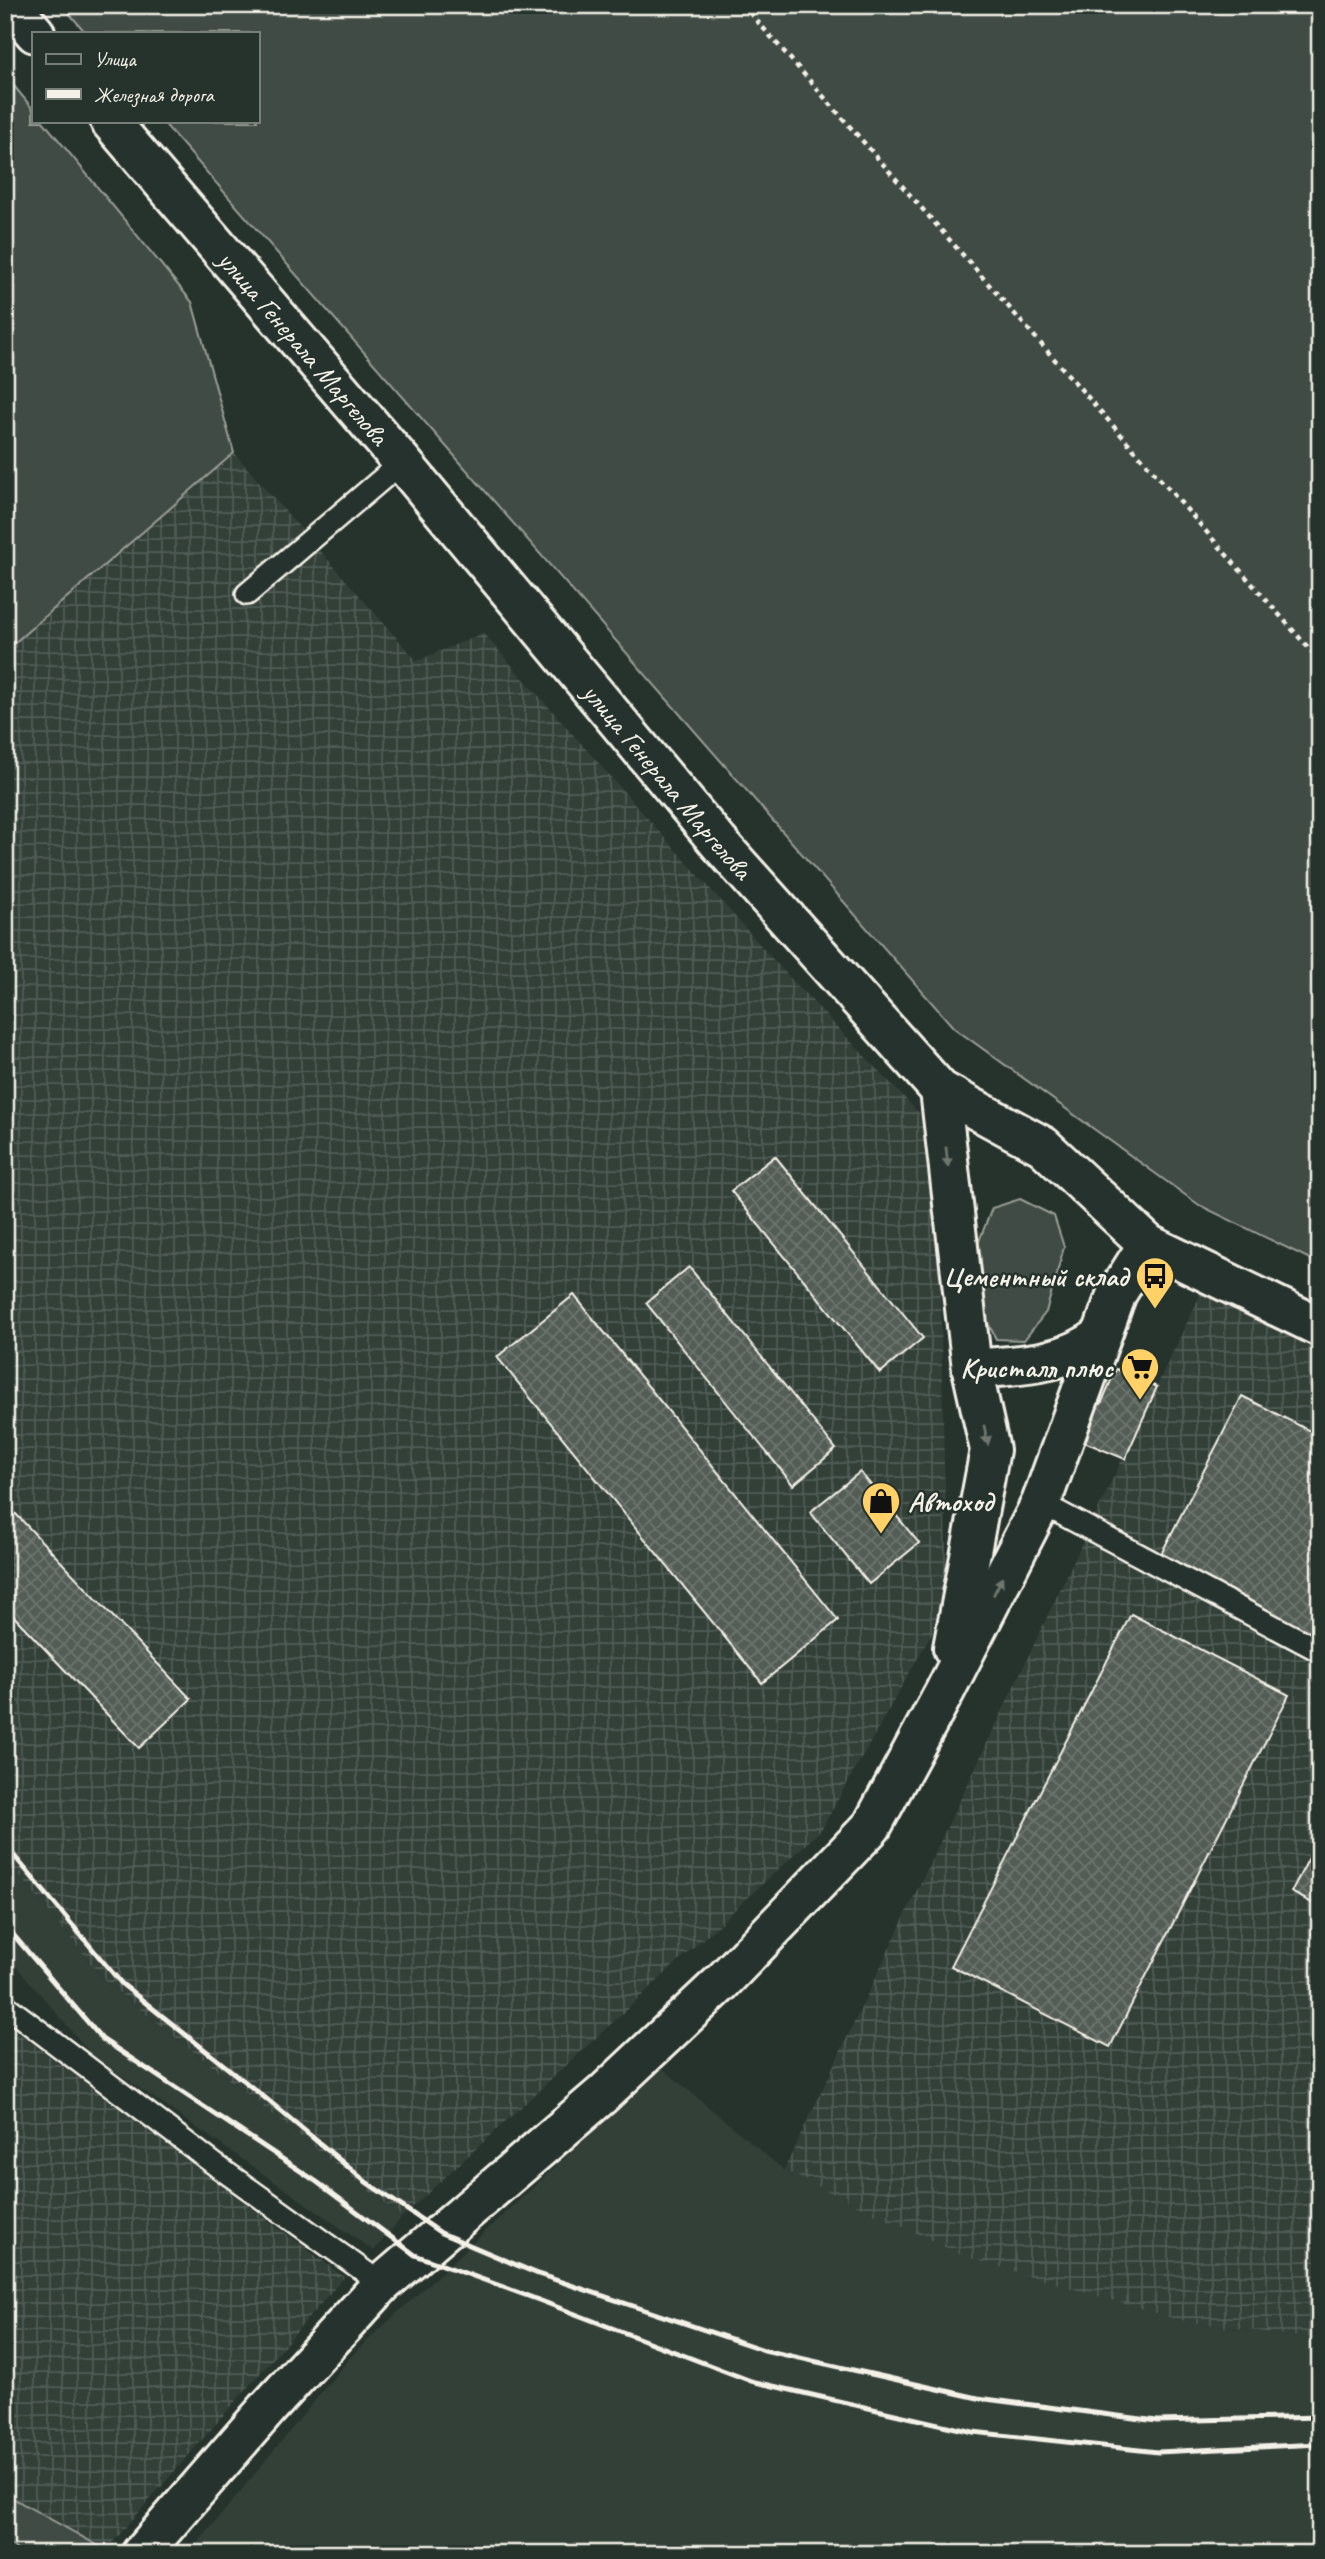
<svg xmlns="http://www.w3.org/2000/svg" width="1325" height="2559" viewBox="0 0 1325 2559" font-family="Caveat,sans-serif">
<style>
.built{fill:#333f39}
.industrial{fill:url(#industrial-grid)}
.grass{fill:#414b45;stroke:#9a9e96;stroke-width:2}
.building{fill:url(#building-cross-hatch);stroke:#f4f1e8;stroke-width:2}
.lines{fill:none;stroke-linecap:round;stroke-linejoin:round}
.lane-casing{stroke:#f4f1e8;stroke-width:26}
.street-casing{stroke:#f4f1e8;stroke-width:44}
.secondary-casing{stroke:#f4f1e8;stroke-width:44}
.path{stroke:#f4f1e8;stroke-width:4.5;stroke-dasharray:5 5;stroke-linecap:butt}
.lane{stroke:#26332d;stroke-width:21}
.street{stroke:#26332d;stroke-width:38}
.secondary{stroke:#26332d;stroke-width:38}
.rail{stroke:#f4f1e8;stroke-width:5}
.oneway{fill:#6e766e}
.labels{text-anchor:middle;stroke-width:5;stroke-linejoin:round;paint-order:stroke}
.street-label{font-size:28px;fill:#f4f1e8;stroke:#26332d}
.poi-label{font-size:28px;font-weight:bold;fill:#f4f1e8;stroke:#26332d;text-anchor:end}
</style>
<defs>
<pattern id="industrial-grid" width="8" height="8" patternUnits="userSpaceOnUse" patternTransform="scale(1.75)"><rect width="8" height="8" fill="#333f39"/><path d="M0 4h8M4 0v8" fill="none" stroke="#515b56"/></pattern>
<pattern id="building-cross-hatch" width="8" height="8" patternUnits="userSpaceOnUse" patternTransform="scale(1.75)"><rect width="8" height="8" fill="#525c55"/><path d="M0 0l8 8M0 8l8-8" fill="none" stroke="#6c746d"/></pattern>
</defs>
<rect width="100%" height="100%" fill="#26332d"/>
<filter id="ink" filterUnits="userSpaceOnUse"><feTurbulence type="fractalNoise" baseFrequency=".0143" numOctaves="2"/><feDisplacementMap in="SourceGraphic" scale="14" xChannelSelector="R" yChannelSelector="G"/><feConvolveMatrix kernelMatrix="1 2 1 2 8 2 1 2 1" color-interpolation-filters="sRGB"/></filter>
<g filter="url(#ink)">
<g class="built">
<polygon points="5,1858 106,1982 402,2217 374,2251 92,2055 5,1953"/>
<polygon points="662,2068 784,2170 1179,2320 1320,2340 1320,2554 189,2554 353,2354"/>
</g>
<g class="industrial">
<polygon points="234,453 417,661 483,633 777,964 937,1132 947,1606 821,1830 402,2217 106,1982 5,1858 5,651"/>
<polygon points="1201,1293 1320,1352 1320,2340 1179,2320 964,2256 784,2170"/>
<polygon points="5,2023 344,2277 106,2550 5,2494"/>
</g>
<g class="grass">
<polygon points="62,5 1320,5 1320,1264 1199,1205 954,1028 162,121 257,121 257,33 86,33"/>
<polygon points="5,75 33,109 33,121 43,121 192,302 234,453 5,651"/>
<polygon points="1020,1199 1054,1216 1064,1247 1046,1312 1024,1340 996,1339 981,1309 976,1249 992,1208"/>
<polygon points="5,2494 106,2550 100,2554 22,2554 5,2540"/>
</g>
<g class="building">
<polygon points="775,1156 923,1338 880,1373 731,1191"/>
<polygon points="689,1267 836,1449 793,1485 646,1303"/>
<polygon points="574,1295 838,1620 762,1683 497,1357"/>
<polygon points="1116,1369 1157,1387 1125,1459 1077,1439 1094,1401 1101,1404"/>
<polygon points="1242,1396 1320,1436 1320,1640 1159,1558"/>
<polygon points="860,1472 919,1543 869,1584 810,1512"/>
<polygon points="14,1512 191,1699 139,1748 5,1607 5,1521"/>
<polygon points="1131,1614 1289,1695 1110,2047 951,1966"/>
<polygon points="1320,1837 1320,1907 1291,1892"/>
<polygon points="1320,1919 1320,1937 1312,1934"/>
</g>
<g class="lines">
<g class="lane-casing">
<g id="lane">
<polyline points="247,594 402,462"/>
<polyline points="1041,1503 1320,1651"/>
<polyline points="5,2005 217,2166 382,2284"/>
</g>
</g>
<g class="street-casing">
<g id="street">
<polyline points="940,1090 972,1369 990,1450 953,1648"/>
<path d="M972,1369c46,-4 91,-3 129,-33"/>
<polyline points="141,2554 269,2407 382,2284 602,2095 721,1983 872,1826 945,1691 1041,1503 1117,1293 1148,1244"/>
</g>
</g>
<g class="secondary-casing">
<g id="secondary">
<polyline points="11,5 35,33"/>
<path id="s1" d="M110,121l292,341 317,381 221,247 103,56 105,98 172,83"/>
</g>
</g>
<polyline class="path" points="743,5 1320,661"/>
<use href="#lane" class="lane"/>
<use href="#street" class="street"/>
<use href="#secondary" class="secondary"/>
<g class="rail">
<polyline points="5,1845 122,1984 264,2097 366,2182 441,2233 538,2274 764,2350 978,2398 1157,2421 1320,2417"/>
<polyline points="5,1925 102,2039 317,2182 415,2255 536,2299 751,2381 973,2432 1158,2452 1320,2444"/>
</g>
</g>
<defs><path id="oneway-solid" d="M-6-.8H1V-3.2L6.5 0L1 3.2V.8H-6Z" transform="scale(1.75)"/></defs>
<g class="oneway">
<use href="#oneway-solid" transform="translate(947 1157) rotate(84)"/>
<use href="#oneway-solid" transform="translate(986 1435) rotate(78)"/>
<use href="#oneway-solid" transform="translate(998 1586) rotate(-63)"/>
</g>
</g>
<defs>
<g id="bus-pin" transform="scale(2.0125)"><path d="M0 17L-7.5 6A9.5 9.5 0 1 1 7.5 6Z" fill="#ffd166" stroke="#26332d"/><path d="M-5-6H5V4H4V6H2V4H-2V6H-4V4H-5ZM-3.5-4V0h7V-4ZM-3.5 1.2v1.5H-2V1.2ZM2 1.2v1.5H3.5V1.2Z" fill="#111"/></g>
<g id="supermarket-pin" transform="scale(2.0125)"><path d="M0 17L-7.5 6A9.5 9.5 0 1 1 7.5 6Z" fill="#ffd166" stroke="#26332d"/><path d="M-6-5.5h2.5l.6 2H6L4.5 2H-2.5L-4.4-4H-6ZM-1.5 3.2a1.3 1.3 0 1 0 .1 0ZM3 3.2a1.3 1.3 0 1 0 .1 0Z" fill="#111"/></g>
<g id="shop-pin" transform="scale(2.0125)"><path d="M0 17L-7.5 6A9.5 9.5 0 1 1 7.5 6Z" fill="#ffd166" stroke="#26332d"/><path d="M-5-2.5h2.3a2.7 3.5 0 0 1 5.4 0H5L5.5 6h-11ZM-1.5-2.5h3a1.5 2.3 0 0 0-3 0Z" fill="#111"/></g>
</defs>
<g fill-rule="evenodd">
<use href="#bus-pin" x="1155" y="1276"/>
<use href="#supermarket-pin" x="1140" y="1367"/>
<use href="#shop-pin" x="881" y="1501"/>
</g>
<g class="labels">
<g class="street-label">
<text dy="10" stroke="none"><textPath href="#s1" startOffset="298">улица Генерала Маргелова</textPath></text>
<text dy="10" stroke="none"><textPath href="#s1" startOffset="864">улица Генерала Маргелова</textPath></text>
</g>
<g class="poi-label">
<text x="1128" y="1286">Цементный склад</text>
<text x="1113" y="1377">Кристалл плюс</text>
<text x="908" y="1511" text-anchor="start">Автоход</text>
</g>
</g>
<rect width="1325" height="2559" fill="none" stroke="#26332d" stroke-width="28"/>
<rect x="14" y="14" width="1297" height="2531" fill="none" stroke="#f4f1e8" stroke-width="2.5" filter="url(#ink)"/>
<rect x="32" y="32" width="228" height="91" fill="#26332d" stroke="#787f78" stroke-width="2"/>
<rect x="46" y="54" width="35" height="10" fill="#26332d" stroke="#787f78" stroke-width="2"/>
<text x="94" y="66" font-size="21" fill="#f4f1e8">Улица</text>
<rect x="46" y="89" width="35" height="10" fill="#f4f1e8" stroke="#787f78" stroke-width="2"/>
<text x="94" y="102" font-size="21" fill="#f4f1e8">Железная дорога</text>
</svg>
